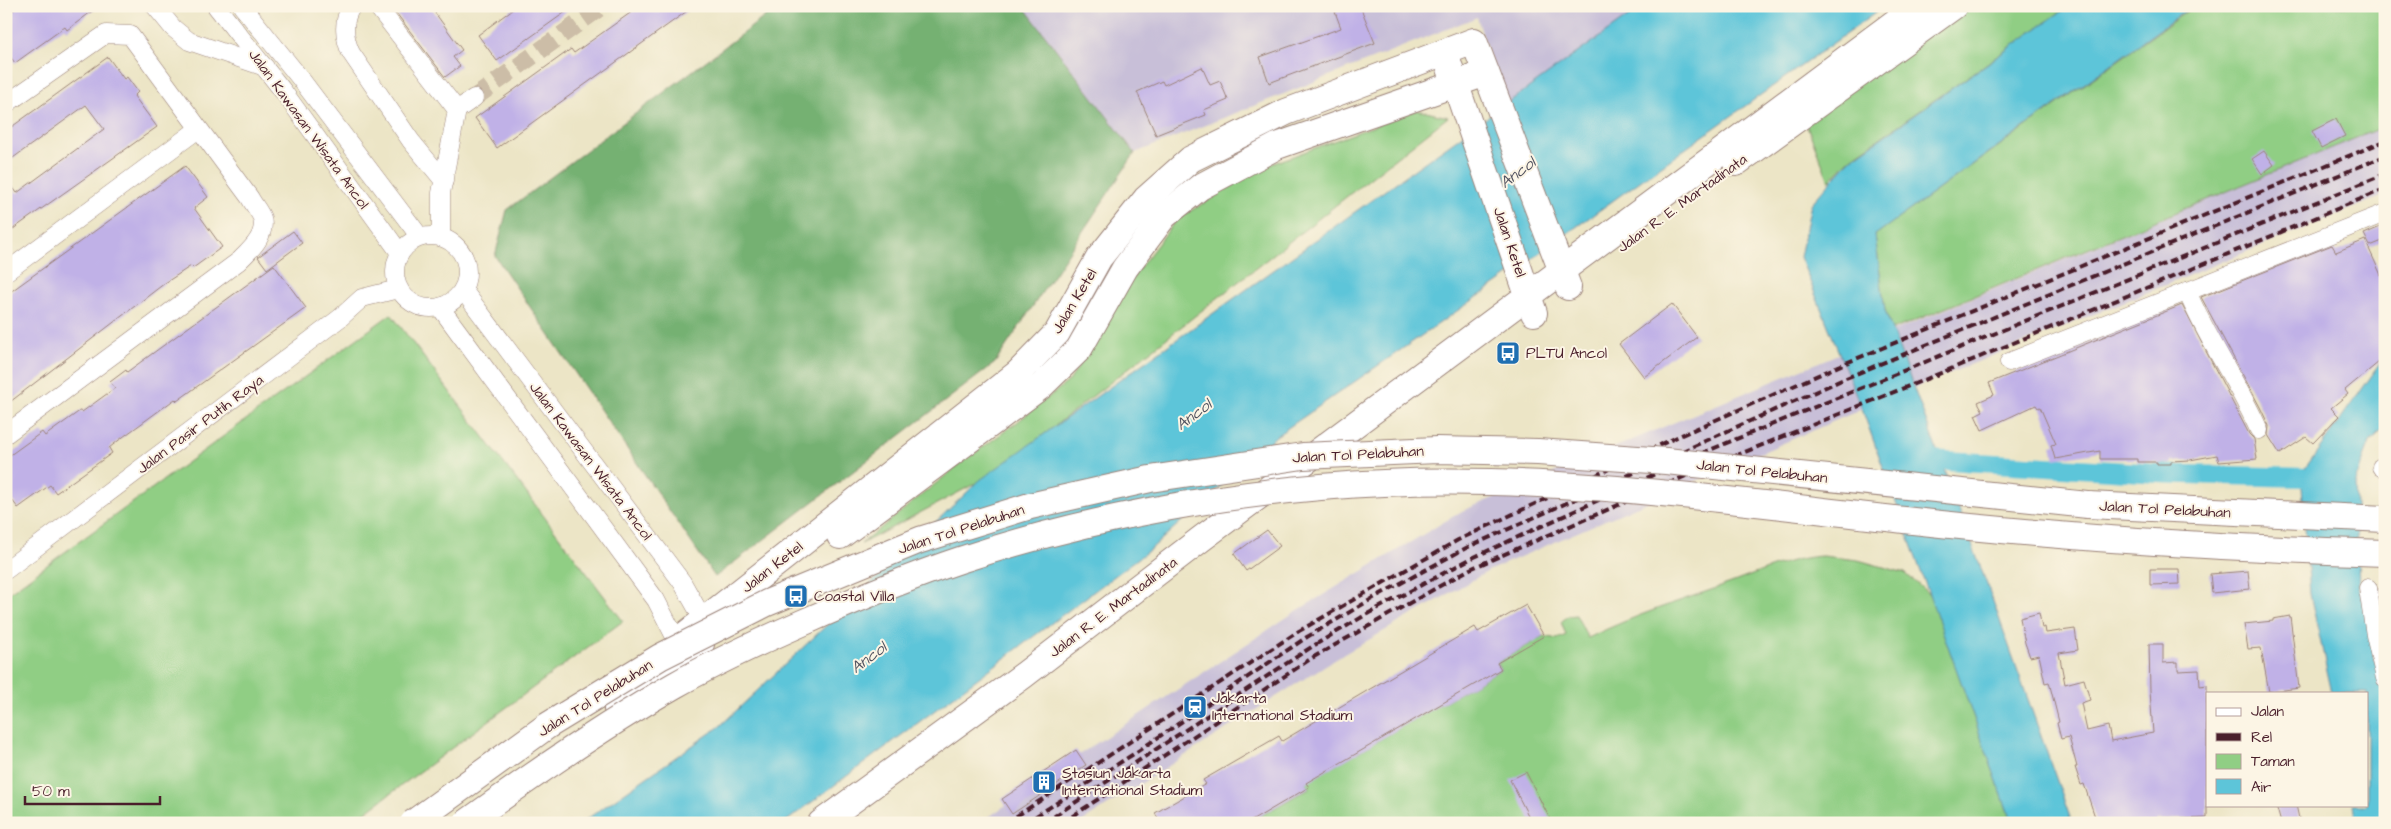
<svg xmlns="http://www.w3.org/2000/svg" width="2391" height="829" viewBox="0 0 2391 829" font-family="'Architects Daughter',sans-serif">
<style>
.industrial{fill:#c8bfd8}
.green{fill:#90ce84;stroke:#6d7658}
.forest{fill:#74b172;stroke:#5f684e}
.water{fill:#5dc5d9;stroke:#547282}
.lines{fill:none;stroke-linecap:round;stroke-linejoin:round}
.canal{stroke:#5dc5d9;stroke-width:19}
.building{fill:#c0b1e7}
.minor-tunnel{stroke:#ccbda7;stroke-width:18;stroke-dasharray:18 9;stroke-linecap:butt}
.minor-casing{stroke:#9b8278;stroke-width:19}
.highway-casing{stroke:#9b8278;stroke-width:28}
.minor{stroke:#fff;stroke-width:18}
.highway{stroke:#fff;stroke-width:26}
.rail{stroke:#4a1f2b;stroke-width:4;stroke-dasharray:8 4;stroke-linecap:butt}
.highway-bridge-casing{stroke:#9b8278;stroke-width:28;stroke-linecap:butt}
.highway-bridge{stroke:#fff;stroke-width:26}
.labels{text-anchor:middle;stroke-width:4;stroke-linejoin:round;paint-order:stroke}
.street-label{font-size:15px;fill:#4a1f2b;stroke:#fcf5e5}
.poi-label{font-size:15px;fill:#4a1f2b;stroke:#fcf5e5;text-anchor:start}
.water-label{font-size:16px;font-style:italic;fill:#50515f;stroke:#fcf5e5}
</style>
<rect width="100%" height="100%" fill="#fcf5e5"/>
<filter id="ink" filterUnits="userSpaceOnUse"><feTurbulence type="fractalNoise" baseFrequency=".02" numOctaves="2"/><feDisplacementMap in="SourceGraphic" scale="10" xChannelSelector="R" yChannelSelector="G"/><feConvolveMatrix kernelMatrix="1 2 1 2 8 2 1 2 1" color-interpolation-filters="sRGB"/></filter>
<filter id="wash" filterUnits="userSpaceOnUse"><feTurbulence type="fractalNoise" baseFrequency=".0096" numOctaves="4" result="noise"/><feDisplacementMap in="SourceGraphic" scale="20" xChannelSelector="R" yChannelSelector="G"/><feGaussianBlur stdDeviation="1.12" result="paint"/><feColorMatrix in="noise" values="0 0 0 0 0 0 0 0 0 0 0 0 0 0 0 0 0 1.4 0 .05"/><feComposite in="paint" operator="in"/></filter>
<g filter="url(#wash)">
<rect width="100%" height="100%" fill="#ece5c6"/>
<g class="industrial">
<polygon points="1023,6 1646,6 1505,108 1477,17 1135,153"/>
<polygon points="2385,126 2385,195 1862,409 1490,570 1332,661 1080,823 980,823 1071,760 1295,612 1462,511"/>
</g>
<g class="green">
<polygon points="1952,6 2069,6 1850,159 1829,181 1803,116"/>
<polygon points="2194,6 2385,6 2385,126 1892,330 1885,311 1875,235"/>
<polygon points="1417,110 1448,117 1032,444 980,481 861,544 960,464 1016,423 1070,380 1134,275 1177,219 1266,166"/>
<polygon points="391,314 623,621 351,823 6,823 6,595"/>
<path d="M1823,556l35,4 47,13 25,22 82,228h-764l61,-35 -12,-21 15,12 189,-110 -4,-6 47,-27 13,3 9,-4 -5,-13 7,-6 8,-1 12,23c46,-23 95,-38 143,-55 30,-11 61,-26 92,-27z"/>
</g>
<polygon class="forest" points="779,6 1023,6 1135,153 995,363 715,577 495,256 507,210"/>
<g class="water">
<polygon points="1643,6 1885,6 1502,280 1276,436 1152,548 784,823 581,823 719,727 980,480"/>
<polygon points="2069,6 2192,6 1875,235 1885,311 1989,590 2072,823 2012,823 1862,409 1800,257 1811,204 1850,160"/>
<polygon points="2385,357 2385,429 2370,442 2355,482 2359,586 2385,706 2385,823 2356,823 2353,805 2367,805 2367,693 2332,693 2310,594 2301,474"/>
</g>
<g class="lines">
<polyline class="canal" points="1923,459 2167,474 2327,478"/>
</g>
<g id="blocks">
<g class="building">
<polygon points="19,6 99,6 67,30 65,27 15,63 6,51 6,15"/>
<polygon points="398,6 430,6 462,50 453,57 460,66 445,77 393,9"/>
<polygon points="517,6 574,6 497,61 478,35"/>
<polygon points="640,6 694,6 497,148 475,118 571,49 574,53"/>
<polygon points="1349,6 1360,6 1375,43 1269,83 1260,57 1341,28 1335,12"/>
<polygon points="108,57 124,79 127,77 138,92 134,96 157,127 6,234 6,178 17,193 104,129 86,105 6,163 6,131"/>
<polygon points="1202,67 1210,85 1220,81 1228,100 1204,110 1206,115 1156,135 1137,92 1162,81 1164,85"/>
<polygon points="2336,119 2345,136 2321,148 2312,131"/>
<polygon points="2264,151 2274,165 2262,174 2252,159"/>
<polygon points="185,166 208,197 194,208 222,247 193,268 191,266 165,283 6,405 6,295"/>
<polygon points="2385,225 2385,240 2370,246 2364,234"/>
<polygon points="293,231 302,243 267,269 258,257"/>
<polygon points="2365,240 2385,284 2385,357 2345,390 2348,394 2331,408 2339,416 2313,443 2306,437 2280,454 2268,435 2269,426 2260,407 2201,297 2332,245 2336,252"/>
<polygon points="274,265 306,308 177,401 175,399 123,437 109,448 112,453 56,493 50,485 18,508 6,492 6,458 42,432 45,436 81,410 82,412 115,388 110,382 126,370 127,372"/>
<polygon points="1672,304 1697,337 1644,377 1619,344"/>
<polygon points="2182,305 2249,434 2254,439 2257,459 2219,462 2217,455 2190,460 2171,461 2171,464 2157,464 2157,462 2137,462 2137,459 2100,459 2100,451 2055,459 2051,445 2056,444 2040,407 2038,408 2036,405 1982,430 1975,415 1983,411 1978,402 1994,395 1989,383"/>
<polygon points="1267,530 1280,546 1246,571 1234,554"/>
<polygon points="2150,569 2179,569 2180,584 2150,585"/>
<polygon points="2248,571 2250,589 2212,593 2210,574"/>
<polygon points="1526,605 1544,636 1497,663 1501,669 1306,783 1309,787 1248,823 1160,823 1155,813 1206,784 1203,780 1279,736 1282,741 1475,627 1478,632"/>
<polygon points="2039,613 2042,628 2045,627 2046,633 2075,629 2078,650 2059,653 2065,684 2084,679 2090,700 2081,703 2087,731 2108,726 2111,741 2153,733 2150,691 2149,644 2163,644 2163,663 2178,662 2178,671 2199,670 2200,686 2207,685 2207,818 2156,820 2157,823 2097,823 2084,784 2081,785 2075,767 2077,767 2069,737 2061,739 2057,723 2059,722 2049,682 2045,683 2039,655 2030,657 2025,643 2020,618"/>
<polygon points="2290,616 2299,688 2269,692 2261,648 2248,649 2244,624 2273,621 2273,619"/>
<polygon points="1076,750 1086,765 1012,814 1002,799"/>
<polygon points="1526,772 1552,823 1532,823 1510,780"/>
<polygon points="2276,805 2296,805 2300,823 2281,823"/>
</g>
</g>
</g>
<g filter="url(#ink)">
<use href="#blocks" fill-opacity="0" stroke="#9b8278" stroke-width="1"/>
<g class="lines">
<polyline class="minor-tunnel" points="474,98 602,6"/>
<g class="minor-casing">
<g id="minor">
<polyline points="155,6 173,28 189,41 265,67"/>
<polyline points="216,6 283,91 400,253"/>
<polyline points="242,6 300,78 420,237"/>
<path d="M352,6c-10,14 -8,32 -1,47l60,88 33,40"/>
<polyline points="377,6 457,110"/>
<path d="M6,104l100,-70 24,1 120,163c3,6 10,14 12,20 5,18 -13,33 -23,43l-233,173"/>
<circle cx="431" cy="272" r="36"/>
<polyline points="441,237 441,193 457,110 474,98"/>
<polyline points="6,272 197,130"/>
<polyline points="463,290 682,582 704,621 711,627"/>
<path d="M2187,291c20,49 51,91 72,139"/>
<polyline points="440,307 656,600 677,641 686,648"/>
<polyline points="2009,362 2385,213"/>
<polyline points="2381,467 2385,467"/>
<polyline points="6,570 340,318 362,298 398,289"/>
<polyline points="2368,588 2375,635 2385,678"/>
</g>
</g>
<g class="highway-casing">
<g id="highway">
<polyline points="1450,68 1534,313"/>
<polyline points="1736,163 1954,6"/>
<polyline points="2088,505 2385,519"/>
<polyline points="840,536 1041,386 1079,349 1125,268 1164,216 1200,187 1277,146 1486,73"/>
<polyline points="679,640 1018,373 1057,333 1099,258 1146,199 1191,159 1286,112 1474,41 1568,287"/>
<polyline points="617,709 701,644"/>
<polyline points="821,823 1024,675 1201,539 1917,6"/>
</g>
</g>
<use href="#minor" class="minor"/>
<use href="#highway" class="highway"/>
<g class="rail">
<polyline points="1006,823 1299,631 1458,540 1677,437 1841,365 2385,141"/>
<polyline points="1025,823 1132,755 1307,637 1377,596 1466,548 1846,378 2385,156"/>
<polyline points="1044,823 1313,646 1369,613 1470,559 1690,458 2385,174"/>
<polyline points="1062,823 1312,658 1470,569 1695,472 1924,380 2385,189"/>
</g>
<g class="highway-bridge-casing">
<g id="highway-bridge">
<polyline points="413,823 547,726 660,657 767,603 920,540 1030,506 1150,479 1303,456 1437,450 1538,452 1666,461 2088,505"/>
<path d="M466,823c68,-49 137,-97 209,-138 41,-23 84,-43 127,-62 52,-23 104,-45 158,-63 133,-44 284,-71 424,-77 175,-8 347,18 520,37 160,18 320,28 481,33"/>
</g>
</g>
<use href="#highway-bridge" class="highway-bridge"/>
</g>
</g>
<defs>
<g id="bus-square" transform="scale(1.25)"><rect x="-9" y="-9" width="18" height="18" rx="4" fill="#1f6fb2" stroke="#fcf5e5"/><path d="M-5-6H5V4H4V6H2V4H-2V6H-4V4H-5ZM-3.5-4V0h7V-4ZM-3.5 1.2v1.5H-2V1.2ZM2 1.2v1.5H3.5V1.2Z" fill="#fff"/></g>
<g id="station-square" transform="scale(1.25)"><rect x="-9" y="-9" width="18" height="18" rx="4" fill="#1f6fb2" stroke="#fcf5e5"/><path d="M-3-6H3Q5-6 5-4V2Q5 4 3 4L4.5 6H3L1.5 4h-3L-3 6H-4.5L-3 4Q-5 4-5 2V-4Q-5-6-3-6ZM-3.5-4v3h7v-3ZM-3.5 1v1.5H-2V1ZM2 1v1.5H3.5V1Z" fill="#fff"/></g>
<g id="building-square" transform="scale(1.25)"><rect x="-9" y="-9" width="18" height="18" rx="4" fill="#1f6fb2" stroke="#fcf5e5"/><path d="M-4-6H4V6H1V3H-1V6H-4ZM-2.5-4.3h1.7v1.8h-1.7ZM.8-4.3h1.7v1.8H.8ZM-2.5-1h1.7V.8h-1.7ZM.8-1h1.7V.8H.8Z" fill="#fff"/></g>
</defs>
<g fill-rule="evenodd">
<use href="#bus-square" x="1508" y="353"/>
<use href="#bus-square" x="796" y="596"/>
<use href="#station-square" x="1195" y="707"/>
<use href="#building-square" x="1044" y="782"/>
</g>
<g class="labels">
<g class="street-label">
<text transform="translate(309 129) rotate(54)" y="5">Jalan Kawasan Wisata Ancol</text>
<text transform="translate(1682 203) rotate(-36)" y="5">Jalan R. E. Martadinata</text>
<text transform="translate(1510 242) rotate(71)" y="5">Jalan Ketel</text>
<text transform="translate(1074 301) rotate(-59)" y="5">Jalan Ketel</text>
<text transform="translate(200 424) rotate(-37)" y="5">Jalan Pasir Putih Raya</text>
<text transform="translate(1358 454) rotate(-3)" y="5">Jalan Tol Pelabuhan</text>
<text transform="translate(591 461) rotate(53)" y="5">Jalan Kawasan Wisata Ancol</text>
<text transform="translate(1762 471) rotate(6)" y="5">Jalan Tol Pelabuhan</text>
<text transform="translate(2165 509) rotate(3)" y="5">Jalan Tol Pelabuhan</text>
<text transform="translate(961 529) rotate(-18)" y="5">Jalan Tol Pelabuhan</text>
<text transform="translate(772 567) rotate(-38)" y="5">Jalan Ketel</text>
<text transform="translate(1113 607) rotate(-37)" y="5">Jalan R. E. Martadinata</text>
<text transform="translate(595 698) rotate(-32)" y="5">Jalan Tol Pelabuhan</text>
</g>
<g class="poi-label">
<text x="1526" y="358">PLTU Ancol</text>
<text x="814" y="601">Coastal Villa</text>
<text x="1212" y="703">Jakarta<tspan x="1212" dy="17">International Stadium</tspan></text>
<text x="1062" y="778">Stasiun Jakarta<tspan x="1062" dy="17">International Stadium</tspan></text>
</g>
<g class="water-label">
<text transform="translate(1517 172) rotate(-37)" y="6">Ancol</text>
<text transform="translate(1193 414) rotate(-37)" y="6">Ancol</text>
<text transform="translate(868 657) rotate(-37)" y="6">Ancol</text>
</g>
</g>
<rect width="2391" height="829" fill="none" stroke="#fcf5e5" stroke-width="25"/>
<rect x="2206" y="692" width="162" height="115" fill="#fcf5e5" stroke="#b59f9b"/>
<rect x="2216" y="708" width="25" height="8" fill="#ffffff" stroke="#b59f9b"/>
<text x="2251" y="716" font-size="15" fill="#4a1f2b">Jalan</text>
<rect x="2216" y="733" width="25" height="8" fill="#4a1f2b" stroke="#b59f9b"/>
<text x="2251" y="742" font-size="15" fill="#4a1f2b">Rel</text>
<rect x="2216" y="754" width="25" height="15" fill="#90ce84" stroke="#b59f9b"/>
<text x="2251" y="766" font-size="15" fill="#4a1f2b">Taman</text>
<rect x="2216" y="779" width="25" height="15" fill="#5dc5d9" stroke="#b59f9b"/>
<text x="2251" y="792" font-size="15" fill="#4a1f2b">Air</text>
<path d="M25 796v8h135v-8" fill="none" stroke="#4a1f2b" stroke-width="2.5"/>
<text x="32" y="796" font-size="15" fill="#4a1f2b" stroke="#fcf5e5" stroke-width="4" paint-order="stroke">50 m</text>
</svg>
